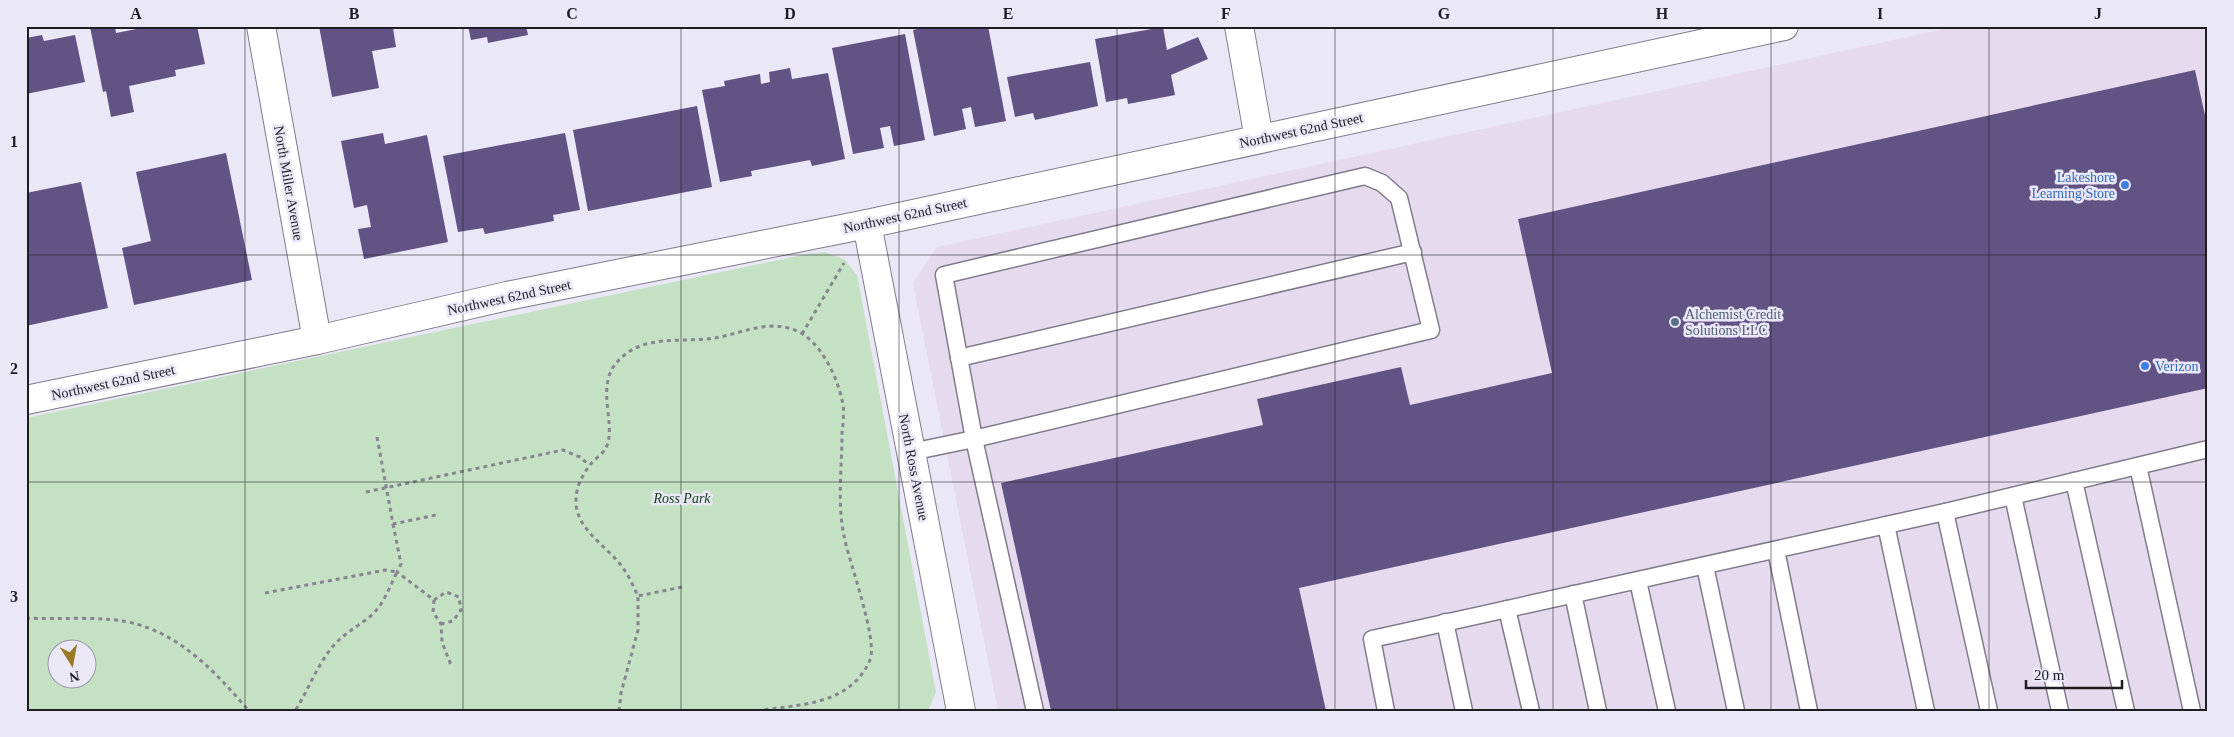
<svg xmlns="http://www.w3.org/2000/svg" width="2234" height="737" viewBox="0 0 2234 737" font-family="'Times New Roman',serif">
<style>
.commercial{fill:#e6daee}
.green{fill:#c4e1c4;fill-rule:evenodd}
.building{fill:#615384}
.lines{fill:none;stroke-linecap:round;stroke-linejoin:round}
.lane-casing{stroke:#807c8b;stroke-width:19}
.street-casing{stroke:#807c8b;stroke-width:30}
.path{stroke:#878590;stroke-width:3;stroke-dasharray:4 4;stroke-linecap:butt}
.lane{stroke:#fff;stroke-width:16}
.street{stroke:#fff;stroke-width:28}
.grid{fill:none;stroke:#1e1d23;stroke-width:1;stroke-opacity:0.55}
.shop-dot{fill:#3f7fe0;stroke:#eae7f7;stroke-width:2}
.service-dot{fill:#5c6f8a;stroke:#eae7f7;stroke-width:2}
.labels{text-anchor:middle;stroke-width:5;stroke-linejoin:round;paint-order:stroke}
.street-label{font-size:14px;fill:#1e1d23;stroke:#eae7f7}
.shop-label{font-size:14px;fill:#366cbe;stroke:#eae7f7;text-anchor:end}
.service-label{font-size:14px;fill:#4e5e75;stroke:#eae7f7;text-anchor:start}
.park-label{font-size:14px;font-style:italic;fill:#0d3d13;stroke:#eae7f7}
.neatline{fill:none;stroke:#1e1d23;stroke-width:2}
.grid-label{font-size:16px;text-anchor:middle;font-weight:bold;fill:#1e1d23}
</style>
<rect width="100%" height="100%" fill="#eae7f7"/>
<polygon class="commercial" points="1958,26 2208,26 2208,711 998,711 913,283 937,247"/>
<path class="green" d="M825,252l20,8 12,15 79,417 -8,19h-902v-293l781,-164zM58,650h30v30h-30z"/>
<g class="building">
<polygon points="96,26 115,26 116,33 152,26 197,26 205,64 175,70 176,76 129,86 134,112 111,117 106,91 103,92 90,27"/>
<polygon points="319,26 396,26 393,28 396,47 372,51 379,88 332,97"/>
<polygon points="468,26 526,26 528,35 488,43 487,37 471,40"/>
<polygon points="930,26 988,26 1006,121 975,127 971,107 962,109 966,129 934,136 913,30"/>
<polygon points="1163,27 1167,50 1198,37 1208,59 1171,75 1175,95 1128,104 1127,98 1106,102 1095,39"/>
<polygon points="905,34 925,140 894,146 890,126 880,128 884,148 853,154 832,48"/>
<polygon points="42,35 44,41 75,35 85,82 26,94 26,38"/>
<polygon points="1090,62 1098,106 1035,120 1033,113 1015,117 1007,77"/>
<polygon points="790,68 792,79 828,73 845,159 812,166 810,160 751,171 752,176 720,182 702,90 725,86 724,81 760,74 761,84 770,82 769,72"/>
<polygon points="2195,70 2208,129 2208,388 1299,588 1326,711 1051,711 1001,483 1263,425 1257,399 1401,367 1410,405 1552,373 1518,219"/>
<polygon points="697,106 712,187 588,211 573,130"/>
<polygon points="383,133 385,144 427,135 448,242 364,259 358,229 371,227 367,205 354,208 341,141"/>
<polygon points="565,133 580,210 553,215 554,221 485,234 483,228 458,232 443,156"/>
<polygon points="226,153 252,280 134,305 122,248 151,241 136,172"/>
<polygon points="81,182 108,308 26,326 26,193"/>
</g>
<g class="lines">
<g class="lane-casing">
<g id="lane">
<polygon points="1365,176 1382,183 1399,198 1431,330 974,439 944,275"/>
<polyline points="959,358 1413,252"/>
<polyline points="911,452 974,439 1035,711"/>
<polyline points="2138,466 2192,711"/>
<polyline points="2074,481 2126,711"/>
<polyline points="2013,496 2060,711"/>
<polyline points="1945,512 1989,711"/>
<polyline points="1886,525 1926,711"/>
<polyline points="1776,550 1809,711"/>
<polyline points="1705,566 1736,711"/>
<polyline points="1638,581 1667,711"/>
<polyline points="1573,594 1598,711"/>
<polyline points="1507,609 1531,711"/>
<polyline points="1445,622 1464,711"/>
<polyline points="1386,711 1372,639 1945,512 2208,449"/>
</g>
</g>
<g class="street-casing">
<g id="street">
<polyline points="261,26 317,340"/>
<polyline points="1239,26 1259,139"/>
<polyline points="867,224 961,711"/>
<polyline points="26,400 317,340 507,296 867,224 1784,26"/>
</g>
</g>
<g class="path">
<polyline points="802,334 844,263"/>
<polyline points="377,437 393,524 436,515"/>
<polyline points="366,492 563,450 580,457 589,465"/>
<polyline points="393,524 401,564 397,572 434,600 446,592 459,597 461,610 453,621 441,624"/>
<path d="M682,587l-44,9c-4,-8 -8,-18 -13,-25 -14,-23 -51,-41 -49,-72 0,-12 7,-25 14,-34 4,-6 13,-11 16,-17 12,-25 -14,-64 15,-90 25,-24 62,-15 94,-20 29,-5 57,-21 86,-5 21,12 36,44 41,67 3,10 1,23 0,33 0,34 -5,70 2,103 5,26 34,103 26,124 -20,46 -71,44 -113,51"/>
<path d="M265,593l120,-23 12,2c-8,16 -14,35 -29,46 -11,9 -23,15 -33,26 -18,20 -26,45 -40,67"/>
<polyline points="434,600 433,612 441,624 442,642 451,665"/>
<path d="M26,618c33,2 80,-3 110,6 48,13 82,51 113,87"/>
<polyline points="619,711 621,693 638,630 638,596"/>
</g>
<use href="#lane" class="lane"/>
<use href="#street" class="street"/>
</g>
<path class="grid" d="M245,26v685M463,26v685M681,26v685M899,26v685M1117,26v685M1335,26v685M1553,26v685M1771,26v685M1989,26v685M26,255h2182M26,482h2182"/>
<g class="shop-dot">
<circle cx="2125" cy="185" r="5"/>
<circle cx="2145" cy="366" r="5"/>
</g>
<circle class="service-dot" cx="1675" cy="322" r="5"/>
<g class="labels">
<g class="street-label">
<text transform="translate(1301 130) rotate(-12)" y="5">Northwest 62nd Street</text>
<text transform="translate(289 183) rotate(80)" y="5">North Miller Avenue</text>
<text transform="translate(905 215) rotate(-12)" y="5">Northwest 62nd Street</text>
<text transform="translate(509 297) rotate(-12)" y="5">Northwest 62nd Street</text>
<text transform="translate(113 382) rotate(-12)" y="5">Northwest 62nd Street</text>
<text transform="translate(914 467) rotate(79)" y="5">North Ross Avenue</text>
</g>
<g class="shop-label">
<text x="2115" y="182">Lakeshore<tspan x="2115" dy="16">Learning Store</tspan></text>
<text x="2155" y="371" text-anchor="start">Verizon</text>
</g>
<g class="service-label">
<text x="1685" y="319">Alchemist Credit<tspan x="1685" dy="16">Solutions LLC</tspan></text>
</g>
<g class="park-label">
<text x="682" y="503">Ross Park</text>
</g>
</g>
<rect width="2234" height="737" fill="none" stroke="#eae7f7" stroke-width="55"/>
<g transform="translate(72 664) rotate(169)"><circle r="24" fill="#eae7f7" stroke="#9896a2"/>
<path d="M0-4L9 19L0 12L-9 19Z" fill="#9a7a24"/>
<text y="-8" font-size="14" font-weight="bold" text-anchor="middle" fill="#1e1d23">N</text>
</g>
<path d="M2026 680v8h96v-8" fill="none" stroke="#1e1d23" stroke-width="2.5"/>
<text x="2034" y="680" font-size="15" fill="#1e1d23" stroke="#eae7f7" stroke-width="4" paint-order="stroke">20 m</text>
<rect x="28" y="28" width="2178" height="682" class="neatline"/>
<g class="grid-label">
<text x="136" y="19">A</text>
<text x="354" y="19">B</text>
<text x="572" y="19">C</text>
<text x="790" y="19">D</text>
<text x="1008" y="19">E</text>
<text x="1226" y="19">F</text>
<text x="1444" y="19">G</text>
<text x="1662" y="19">H</text>
<text x="1880" y="19">I</text>
<text x="2098" y="19">J</text>
<text x="14" y="147">1</text>
<text x="14" y="374">2</text>
<text x="14" y="602">3</text>
</g>
</svg>
